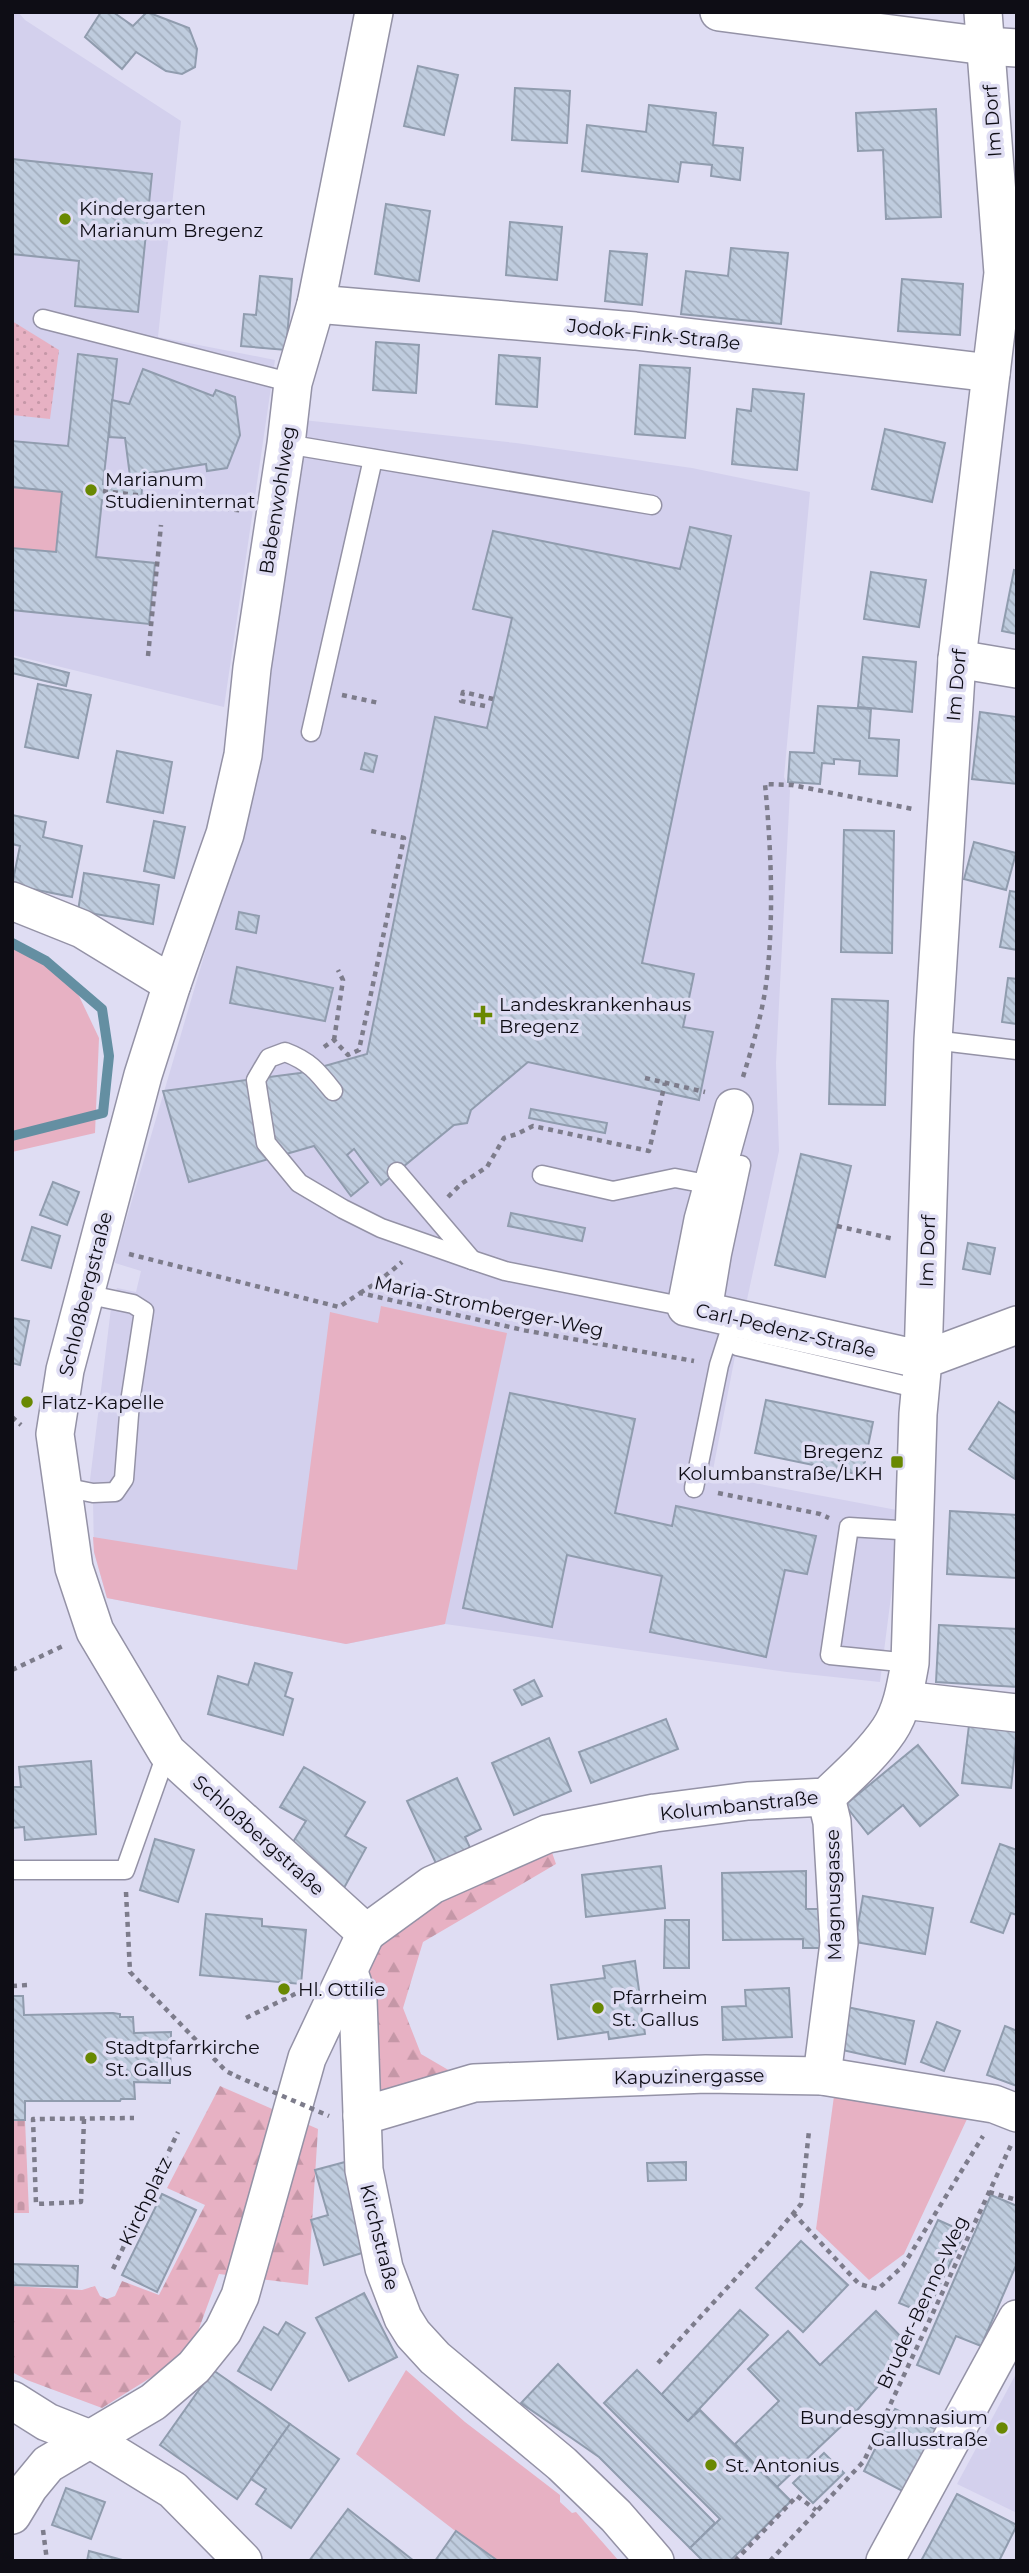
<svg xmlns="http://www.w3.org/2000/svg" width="1029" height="2573" viewBox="0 0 1029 2573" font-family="Montserrat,sans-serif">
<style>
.built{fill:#d3d0ed}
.green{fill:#e7b1c3}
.forest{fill:url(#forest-firs)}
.cemetery{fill:url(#cemetery-stones)}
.park{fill:url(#park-dots)}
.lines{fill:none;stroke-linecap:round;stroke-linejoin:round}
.stream{stroke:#648fa2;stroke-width:10}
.building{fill:url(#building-back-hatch);stroke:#909cae;stroke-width:2}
.service-casing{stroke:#9492a6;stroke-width:21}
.minor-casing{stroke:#9492a6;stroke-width:40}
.path{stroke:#7d7c8b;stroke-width:4.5;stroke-dasharray:5 5;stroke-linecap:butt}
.service{stroke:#fff;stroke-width:18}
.minor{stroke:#fff;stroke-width:37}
.path-bridge{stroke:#7d7c8b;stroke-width:4.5;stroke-dasharray:5 5;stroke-linecap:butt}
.poi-dot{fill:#698802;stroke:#dfddf3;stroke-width:2.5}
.labels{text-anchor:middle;stroke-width:7;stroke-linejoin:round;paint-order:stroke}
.street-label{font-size:19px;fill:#0e0d15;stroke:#dfddf3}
.poi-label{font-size:19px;fill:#0e0d15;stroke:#dfddf3;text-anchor:start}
</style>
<defs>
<pattern id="forest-firs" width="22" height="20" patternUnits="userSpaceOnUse" patternTransform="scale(1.75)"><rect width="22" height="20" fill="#e7b1c3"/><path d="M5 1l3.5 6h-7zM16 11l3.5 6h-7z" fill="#c597a7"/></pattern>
<pattern id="cemetery-stones" width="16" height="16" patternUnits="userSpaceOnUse" patternTransform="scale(1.75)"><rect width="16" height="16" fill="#e7b1c3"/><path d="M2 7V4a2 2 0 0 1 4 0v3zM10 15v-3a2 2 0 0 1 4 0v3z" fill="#c597a7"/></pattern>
<pattern id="park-dots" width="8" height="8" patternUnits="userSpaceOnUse" patternTransform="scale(1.75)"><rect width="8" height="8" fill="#e7b1c3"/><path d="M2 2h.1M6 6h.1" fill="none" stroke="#c597a7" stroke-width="1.8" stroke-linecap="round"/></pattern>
<pattern id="building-back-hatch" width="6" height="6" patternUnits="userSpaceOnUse" patternTransform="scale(1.75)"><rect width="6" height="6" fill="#bfccde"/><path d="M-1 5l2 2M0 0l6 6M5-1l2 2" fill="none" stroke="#a3aebe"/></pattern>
</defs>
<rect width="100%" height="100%" fill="#dfddf3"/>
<g class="built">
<polygon points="12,12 18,12 25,20 181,121 158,337 275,360 224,707 12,655"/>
<polygon points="303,420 516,443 692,468 810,492 784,777 790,790 776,1063 779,1151 737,1346 712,1475 902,1511 880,1682 787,1672 445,1624 346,1644 107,1598 94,1552 93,1501 90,1480 112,1300 117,1288 136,1292 141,1271 115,1263 117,1251 243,824"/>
<polygon points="1017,2372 1017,2513 957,2484"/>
</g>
<g class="green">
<polygon points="12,487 62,492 56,552 12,548"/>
<polygon points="12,945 49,960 79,996 99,1038 95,1133 12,1152"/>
<polygon points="381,1306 507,1333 445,1624 346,1644 107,1598 94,1552 93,1537 297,1570 330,1312 378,1323"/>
<polygon points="834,2096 895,2100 967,2119 904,2254 869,2280 816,2229"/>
<polygon points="406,2370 465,2422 560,2495 560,2502 572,2513 576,2512 619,2561 494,2561 356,2454"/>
</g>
<g class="forest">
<polygon points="548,1841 556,1864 423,1942 403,2008 421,2054 457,2075 370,2099 365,1981 378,1939 436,1891"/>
<polygon points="220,2086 318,2129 308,2285 219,2274 190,2353 102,2408 27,2380 12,2372 12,2286 82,2290 95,2286 100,2296 107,2299 115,2296 122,2281 159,2295 205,2205 167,2188"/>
</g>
<polygon class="cemetery" points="12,2120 25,2120 29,2213 12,2213"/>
<polygon class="park" points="12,321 59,350 50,419 12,415"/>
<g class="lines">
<polyline class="stream" points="12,943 46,961 102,1009 109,1056 103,1113 12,1136"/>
</g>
<g class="building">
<polygon points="101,12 113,12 133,26 147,12 189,28 197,49 195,67 182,74 166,71 136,52 122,69 85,37"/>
<polygon points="418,66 458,75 444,135 404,126"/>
<polygon points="515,88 570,91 567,143 512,140"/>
<polygon points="649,105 716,113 713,145 743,148 740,180 711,176 712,165 681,162 678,182 582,171 587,125 646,132"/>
<polygon points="936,109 941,217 886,219 883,150 858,151 856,113"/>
<polygon points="12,159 152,174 138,312 75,306 79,261 12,254"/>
<polygon points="386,204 430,211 419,281 375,274"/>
<polygon points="510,222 562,227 557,280 506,275"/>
<polygon points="731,248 788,253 781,324 681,314 686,271 728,276"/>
<polygon points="610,251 647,254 642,305 605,301"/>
<polygon points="260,276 292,279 286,350 241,346 244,314 256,315"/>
<polygon points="902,279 963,284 960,335 898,331"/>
<polygon points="376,342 419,345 416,393 373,390"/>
<polygon points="78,354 117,359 103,484 142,488 141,503 102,500 96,557 155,563 149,624 12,610 12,548 56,552 62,492 12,487 12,441 68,446"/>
<polygon points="499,355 540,358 537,407 496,404"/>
<polygon points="640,365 690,368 685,438 635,434"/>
<polygon points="143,369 213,396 216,390 235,397 240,435 227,468 207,471 206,464 130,476 125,438 109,437 112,400 129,404"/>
<polygon points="753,389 804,394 797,470 732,464 737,409 751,411"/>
<polygon points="885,429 945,443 932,502 872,489"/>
<polygon points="690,527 731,536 642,963 694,974 683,1027 713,1032 699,1100 528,1062 471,1110 467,1123 454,1125 381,1185 354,1149 347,1155 368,1182 351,1196 314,1146 189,1182 163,1091 300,1073 367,1054 435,717 487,728 512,618 473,609 493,531 680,569"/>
<polygon points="1014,570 1017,571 1017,634 1002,631"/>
<polygon points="871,572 926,580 919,627 864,619"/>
<polygon points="863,657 916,662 912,712 858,707"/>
<polygon points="12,658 69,673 66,686 12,673"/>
<polygon points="38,684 91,695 78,758 25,747"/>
<polygon points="818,706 871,709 869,738 899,740 897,776 859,774 860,761 834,759 834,764 822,763 820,784 788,782 790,752 814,753"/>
<polygon points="980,712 1017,717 1017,784 972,779"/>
<polygon points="117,751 172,762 163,813 107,802"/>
<polygon points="365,753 377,756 373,772 361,769"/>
<polygon points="12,815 46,822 43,837 82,846 72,897 12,885 20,846 12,844"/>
<polygon points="154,821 185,827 174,878 144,871"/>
<polygon points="844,830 894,831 892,953 841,952"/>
<polygon points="974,842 1016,853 1006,890 964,879"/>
<polygon points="84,873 159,885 153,924 78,911"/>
<polygon points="1010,891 1017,892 1017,950 1000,947"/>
<polygon points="239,912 259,916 256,933 236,929"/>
<polygon points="237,967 333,988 325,1021 230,1003"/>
<polygon points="1008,978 1017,979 1017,1024 1002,1022"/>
<polygon points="832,999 888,1001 885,1105 829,1104"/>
<polygon points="531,1109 607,1123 605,1133 529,1118"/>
<polygon points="801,1154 851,1166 825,1277 775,1265"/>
<polygon points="53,1182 79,1192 67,1225 40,1215"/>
<polygon points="511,1213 585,1228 582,1241 508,1226"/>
<polygon points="32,1227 60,1236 51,1268 22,1260"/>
<polygon points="968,1243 995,1248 990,1274 963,1269"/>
<polygon points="12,1318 29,1321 20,1365 12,1363"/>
<polygon points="510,1393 635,1419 615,1513 672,1526 676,1506 816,1536 807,1574 785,1570 766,1657 650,1632 662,1576 567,1555 552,1627 463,1608"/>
<polygon points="766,1400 873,1422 862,1475 755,1453"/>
<polygon points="999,1402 1017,1414 1015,1479 969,1449"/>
<polygon points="950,1511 1017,1515 1017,1578 947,1574"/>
<polygon points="939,1625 1017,1629 1017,1687 936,1682"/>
<polygon points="255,1663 292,1673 285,1696 293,1699 283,1735 208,1714 218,1676 248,1685"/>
<polygon points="534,1680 542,1696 522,1705 514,1690"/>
<polygon points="666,1719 678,1749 591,1783 579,1752"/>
<polygon points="969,1725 1017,1731 1011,1788 962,1783"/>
<polygon points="549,1738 571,1791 514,1815 492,1763"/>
<polygon points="918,1745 958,1795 920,1826 903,1805 868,1834 845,1805"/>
<polygon points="91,1761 96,1834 25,1840 24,1827 12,1828 12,1787 21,1787 19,1767"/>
<polygon points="304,1767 365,1802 345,1836 366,1848 344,1888 293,1842 306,1821 280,1807"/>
<polygon points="457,1778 481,1829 465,1837 474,1856 440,1872 407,1801"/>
<polygon points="155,1839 194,1850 178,1902 140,1890"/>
<polygon points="1000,1844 1017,1850 1017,1915 1011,1913 1003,1933 971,1922"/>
<polygon points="661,1866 665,1908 586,1917 582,1875"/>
<polygon points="806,1871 806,1909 825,1909 825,1948 803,1948 803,1939 723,1940 722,1873"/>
<polygon points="863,1896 933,1908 925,1954 855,1942"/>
<polygon points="206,1914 262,1919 262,1926 306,1930 301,1984 200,1975"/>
<polygon points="665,1920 689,1920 689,1968 664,1968"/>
<polygon points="635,1961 645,2034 609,2039 608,2032 558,2039 551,1985 605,1978 603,1966"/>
<polygon points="789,1988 792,2037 723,2040 722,2007 746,2006 745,1990"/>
<polygon points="12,1996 23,1996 24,2015 113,2013 120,2014 120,2017 133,2017 134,2033 171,2032 170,2083 134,2082 135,2099 121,2099 120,2101 25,2101 25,2120 12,2120"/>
<polygon points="847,2007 914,2021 905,2064 838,2049"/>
<polygon points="937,2022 960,2031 944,2071 921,2062"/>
<polygon points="1005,2026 1017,2031 1017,2086 987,2075"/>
<polygon points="345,2162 361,2213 354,2214 365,2252 324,2265 311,2220 328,2215 315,2170"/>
<polygon points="686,2162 686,2180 648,2181 647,2163"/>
<polygon points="162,2194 196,2210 157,2292 122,2275"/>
<polygon points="991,2195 1017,2206 1017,2263 981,2346 956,2336 939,2374 917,2365"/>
<polygon points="938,2220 965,2232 926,2314 899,2303"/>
<polygon points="801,2241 848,2285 803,2332 756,2288"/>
<polygon points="12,2264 78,2266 77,2287 12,2285"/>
<polygon points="364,2293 397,2357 349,2381 316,2318"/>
<polygon points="740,2310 768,2335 688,2421 661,2395"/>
<polygon points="876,2311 905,2341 895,2367 852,2416 777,2487 735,2444 779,2401 748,2369 788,2331 820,2365"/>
<polygon points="286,2322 305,2333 271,2390 238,2371 264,2327 278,2335"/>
<polygon points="558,2364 715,2523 690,2548 599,2457 521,2403"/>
<polygon points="213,2370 290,2424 237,2499 160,2445"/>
<polygon points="637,2370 688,2421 700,2410 791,2501 730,2561 703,2561 690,2548 720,2519 604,2403"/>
<polygon points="895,2409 945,2434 914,2497 864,2471"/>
<polygon points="290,2424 339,2459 291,2528 256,2504 266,2489 251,2479"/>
<polygon points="824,2453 844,2473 813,2503 793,2483"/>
<polygon points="66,2488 105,2502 91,2539 52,2525"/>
<polygon points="957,2494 1017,2525 999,2561 921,2561"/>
<polygon points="348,2509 414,2561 309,2561"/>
<polygon points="456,2531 498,2561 435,2561"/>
<polygon points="89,2551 126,2561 87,2561"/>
</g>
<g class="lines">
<g class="service-casing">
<g id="service">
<polyline points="43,319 293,383"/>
<polyline points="286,444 652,505"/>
<polyline points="311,732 373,459"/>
<polyline points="933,1040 1017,1050"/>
<path d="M333,1091c-16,-20 -24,-30 -48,-39l-16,6 -13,22 10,63 33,40 44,26 38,19 91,32 -75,-88"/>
<polyline points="542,1175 613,1191 675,1178 712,1185"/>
<polyline points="472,1260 505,1271 686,1307"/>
<polyline points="712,1314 722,1254 741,1165"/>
<polyline points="737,1346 920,1389"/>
<polyline points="63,1487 93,1493 115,1492 124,1479 130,1402 144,1311 133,1304 85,1294"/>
<polyline points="694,1488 719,1365 734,1318"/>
<polyline points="910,1663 830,1655 849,1527 915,1531"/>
<polyline points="12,1870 125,1870 167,1752"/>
</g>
</g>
<g class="minor-casing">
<g id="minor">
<polyline points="719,12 986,46 1017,48"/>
<polyline points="316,304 635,331 991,373"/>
<polyline points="957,659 1017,669"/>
<polyline points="12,901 82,929 172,984"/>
<polyline points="734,1108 703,1220 686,1307 923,1360 933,1040 957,659 1003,273 983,12"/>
<polyline points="903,1700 1017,1713"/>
<polyline points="366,1933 167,1752 95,1631 74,1568 55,1434 65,1370 143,1075 172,984 225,834 243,755 252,668 286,444 293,383 316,304 374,12"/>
<path d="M366,1933l66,-48 115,-51 108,-21 93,-12 78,-4c22,-21 46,-42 63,-67 13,-19 17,-45 21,-67l8,-249 5,-54 94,-35"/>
<polyline points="349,1972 358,1999 364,2170 384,2268 403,2318 413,2334 435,2358 562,2464 616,2516 655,2561"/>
<polyline points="822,2076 839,1943 832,1822 826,1797"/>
<polyline points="362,2116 474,2083 706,2074 822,2076 994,2104 1017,2113"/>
<polyline points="12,2400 47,2422 90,2439 173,2490 243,2561"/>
<polyline points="12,2515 29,2487 48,2464 153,2402 194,2367 223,2331 240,2296 307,2058 366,1933"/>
<polyline points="885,2561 1017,2319"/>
</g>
</g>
<g class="path">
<polyline points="103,491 144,496"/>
<polyline points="165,500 244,511"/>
<polyline points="148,656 161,525"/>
<polyline points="342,695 379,703"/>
<polyline points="485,706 461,701 463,692 493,699"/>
<polyline points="334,1040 343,980 338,970"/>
<polyline points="324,1047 334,1040 348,1055 359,1050 404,838 371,831"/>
<path d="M743,1077c10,-33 20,-65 24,-100 7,-63 4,-130 -2,-193l27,1 121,24"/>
<polyline points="645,1078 705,1092"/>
<polyline points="448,1197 461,1184 487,1167 504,1138 517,1134 533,1126 649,1151 665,1083"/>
<polyline points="837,1226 894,1239"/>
<polyline points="129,1254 339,1307 360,1293 523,1330 694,1361"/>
<polyline points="360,1293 378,1282 402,1262"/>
<polyline points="12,1417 21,1425"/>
<polyline points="718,1493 820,1514 829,1518"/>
<polyline points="12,1670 65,1645"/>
<polyline points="126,1892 130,1972 226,2071 236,2076"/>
<polyline points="12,1986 28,1985"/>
<polyline points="246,2018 299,1992"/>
<polyline points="84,2119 81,2202 36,2204 33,2119 134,2118"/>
<polyline points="989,2192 1017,2200"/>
<polyline points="793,2213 859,2284 878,2289 903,2266 983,2136"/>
<polyline points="113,2269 178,2132"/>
<polyline points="658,2363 770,2241 801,2204 809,2131"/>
<polyline points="43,2530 47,2561"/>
<polyline points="735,2561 797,2496 816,2510"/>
<polyline points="770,2561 864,2461 1011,2145"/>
</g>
<use href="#service" class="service"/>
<use href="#minor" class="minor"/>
<polyline class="path-bridge" points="236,2076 329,2116"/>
</g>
<g class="poi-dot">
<circle cx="65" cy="219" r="7"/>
<circle cx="91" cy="490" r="7"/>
<path d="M479.5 1004.5h7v7h7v7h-7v7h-7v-7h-7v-7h7z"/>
<circle cx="27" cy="1402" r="7"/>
<rect x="890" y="1455" width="14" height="14" rx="3.5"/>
<circle cx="284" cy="1989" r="7"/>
<circle cx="598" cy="2008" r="7"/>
<circle cx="91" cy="2058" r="7"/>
<circle cx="1002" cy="2428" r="7"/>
<circle cx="711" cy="2465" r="7"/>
</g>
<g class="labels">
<g class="street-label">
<text transform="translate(992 121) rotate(-94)" y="7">Im Dorf</text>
<text transform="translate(654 334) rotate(6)" y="7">Jodok-Fink-Straße</text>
<text transform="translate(277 500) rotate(-81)" y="7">Babenwohlweg</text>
<text transform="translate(956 685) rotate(-85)" y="7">Im Dorf</text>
<text transform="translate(927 1251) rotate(-88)" y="7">Im Dorf</text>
<text transform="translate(85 1294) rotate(-76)" y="7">Schloßbergstraße</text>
<text transform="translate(489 1306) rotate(12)" y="7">Maria-Stromberger-Weg</text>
<text transform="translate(786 1330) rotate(13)" y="7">Carl-Pedenz-Straße</text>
<text transform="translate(739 1805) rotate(-6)" y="7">Kolumbanstraße</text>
<text transform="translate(259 1835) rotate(42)" y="7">Schloßbergstraße</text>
<text transform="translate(833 1895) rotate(-91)" y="7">Magnusgasse</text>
<text transform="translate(689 2076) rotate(-1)" y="7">Kapuzinergasse</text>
<text transform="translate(145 2201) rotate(-64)" y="7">Kirchplatz</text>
<text transform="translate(380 2237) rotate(76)" y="7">Kirchstraße</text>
<text transform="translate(922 2302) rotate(-65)" y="7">Bruder-Benno-Weg</text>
</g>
<g class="poi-label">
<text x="79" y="215">Kindergarten<tspan x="79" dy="22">Marianum Bregenz</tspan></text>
<text x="105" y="486">Marianum<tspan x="105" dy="22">Studieninternat</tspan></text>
<text x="499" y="1011">Landeskrankenhaus<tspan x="499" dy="22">Bregenz</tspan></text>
<text x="41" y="1409">Flatz-Kapelle</text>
<text x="883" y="1458" text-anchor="end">Bregenz<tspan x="883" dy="22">Kolumbanstraße/LKH</tspan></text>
<text x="298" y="1996">Hl. Ottilie</text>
<text x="612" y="2004">Pfarrheim<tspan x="612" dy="22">St. Gallus</tspan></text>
<text x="105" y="2054">Stadtpfarrkirche<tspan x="105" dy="22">St. Gallus</tspan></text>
<text x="988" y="2424" text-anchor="end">Bundesgymnasium<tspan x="988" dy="22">Gallusstraße</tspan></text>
<text x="725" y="2472">St. Antonius</text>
</g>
</g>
<rect width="1029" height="2573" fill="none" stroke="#0e0d15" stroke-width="28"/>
</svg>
